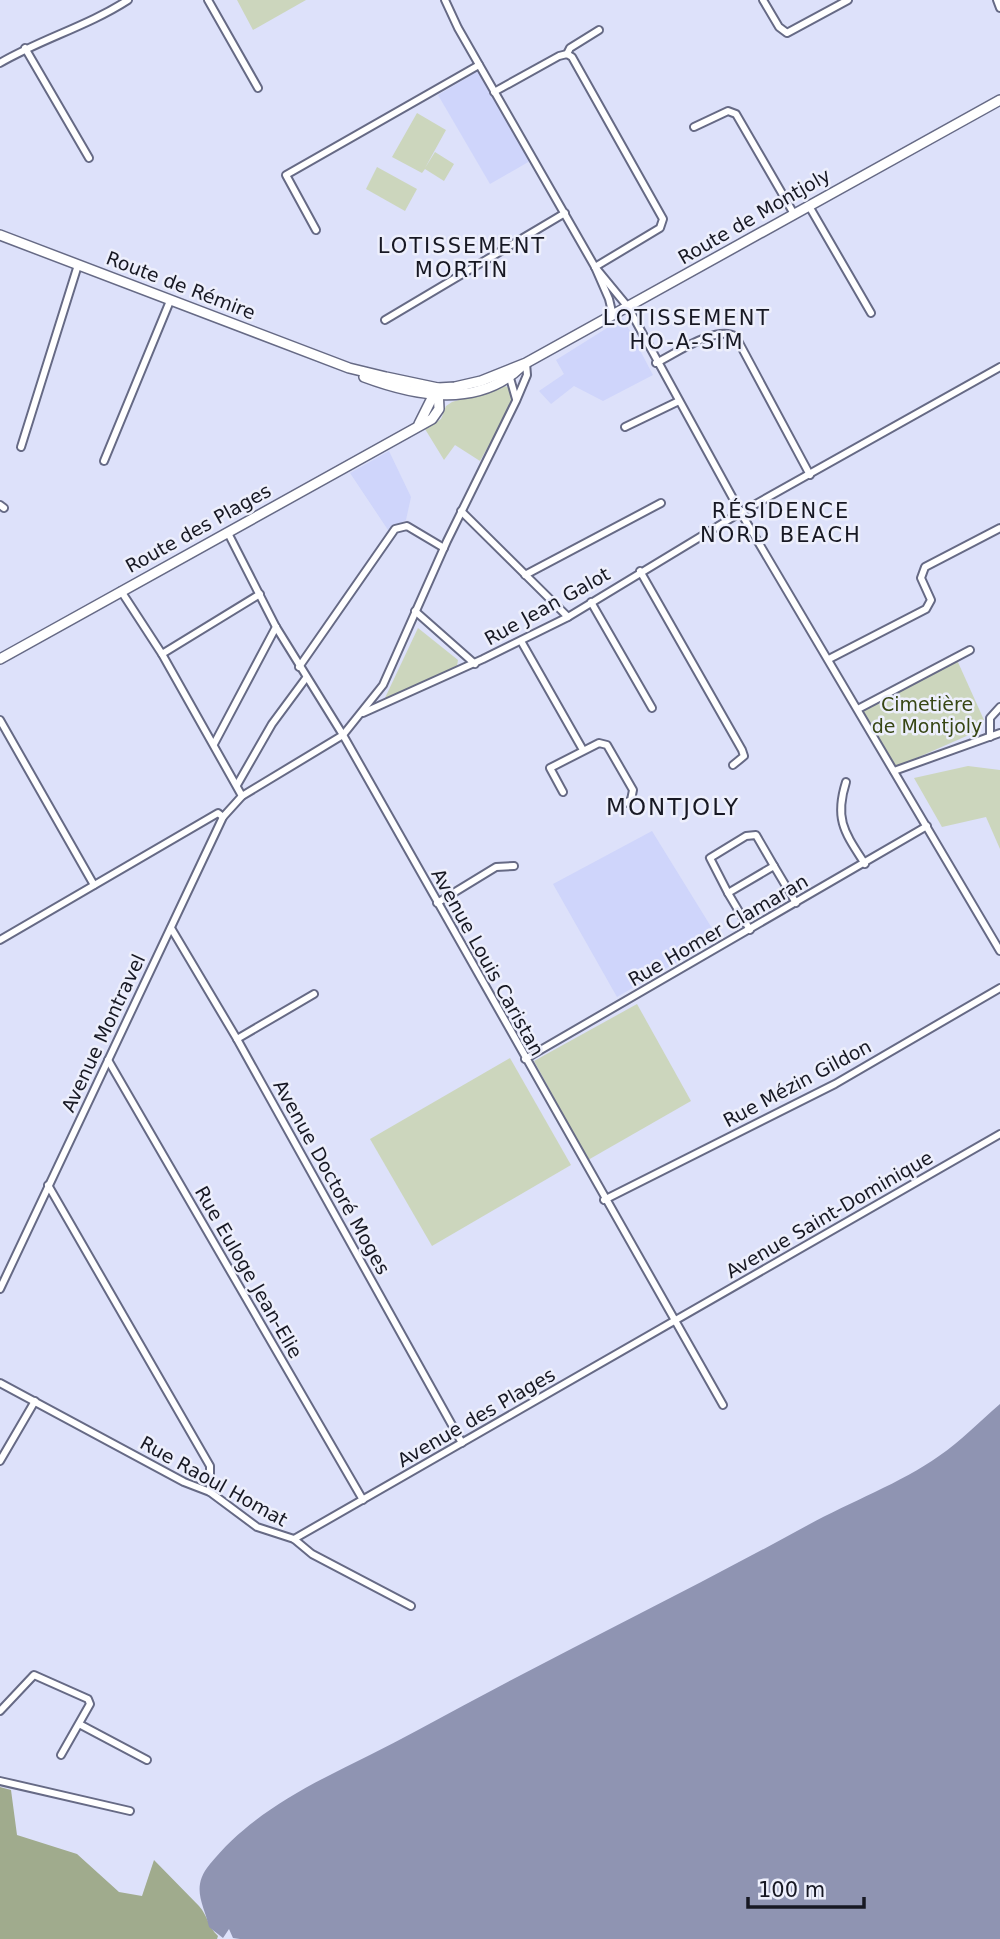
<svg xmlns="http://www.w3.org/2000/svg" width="1000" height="1939" viewBox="0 0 1000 1939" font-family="'DejaVu Sans',sans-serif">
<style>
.built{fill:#cfd5fb}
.green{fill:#ccd6bd}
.forest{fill:#a0ab8d}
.water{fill:#8f94b2}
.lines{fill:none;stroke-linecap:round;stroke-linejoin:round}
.street-casing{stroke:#666a85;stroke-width:10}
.secondary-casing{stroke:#666a85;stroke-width:12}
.street{stroke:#fff;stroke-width:6}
.secondary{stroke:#fff;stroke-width:9}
.labels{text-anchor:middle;stroke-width:5;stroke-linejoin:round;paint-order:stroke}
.street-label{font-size:19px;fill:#171823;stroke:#edeffc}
.park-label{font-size:19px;fill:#374614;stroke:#edeffc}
.neighbourhood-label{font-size:21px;letter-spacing:2px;fill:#171823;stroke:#edeffc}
.quarter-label{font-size:23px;letter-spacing:2px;fill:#171823;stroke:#edeffc}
</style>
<rect width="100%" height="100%" fill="#dde1fa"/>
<g class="built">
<polygon points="478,71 530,161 490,184 438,95"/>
<polygon points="623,318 653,375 603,401 574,386 551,404 539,391 564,374 556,360"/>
<polygon points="389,451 411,497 406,520 388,530 350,473"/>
<polygon points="652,831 718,938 617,997 553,884"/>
</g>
<g class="green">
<polygon points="237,0 306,0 253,30"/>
<polygon points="417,113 446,130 425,168 435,152 454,164 444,181 425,169 422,173 392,157"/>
<polygon points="377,167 417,189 405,211 366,189"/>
<polygon points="504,386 509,387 514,401 480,461 455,445 444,460 425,429 441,419 446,406 452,402"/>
<polygon points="418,628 458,660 457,666 384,700"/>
<polygon points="957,660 984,720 978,731 896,767 860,708"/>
<polygon points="968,766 1000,770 1000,849 986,817 942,827 914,778"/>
<polygon points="637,1004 691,1101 588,1160 534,1061"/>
<polygon points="510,1058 571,1165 432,1246 370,1139"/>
</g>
<path class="forest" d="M0,1787l11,3 6,45 60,19 42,38 23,4 12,-36 45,46c9,10 9,21 19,30l-1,3h-217z"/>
<path class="water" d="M1000,1404v535h-760l-7,-1 -4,-9 -6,9 -14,-11c-5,-23 -19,-39 1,-63 53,-66 136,-94 208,-134 129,-71 261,-134 390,-205 42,-23 93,-42 131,-69 22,-15 41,-35 61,-52z"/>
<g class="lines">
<g class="street-casing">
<g id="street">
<polyline points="208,0 258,88"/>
<polyline points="445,0 458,28 595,267 609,299 613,316"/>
<polyline points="763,0 779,27 787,33 848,0"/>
<polyline points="997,0 1000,8"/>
<polyline points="25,48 89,158"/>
<polyline points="567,54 570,48 599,30"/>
<path d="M0,63c41,-24 88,-37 128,-63"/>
<polyline points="494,92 559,56 567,54 572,57 663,219 660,228 595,267"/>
<polyline points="694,127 728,111 736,114 794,214"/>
<polyline points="809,206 871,313"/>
<polyline points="316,230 286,175 479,65"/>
<polyline points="595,267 628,307 741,513 1000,951"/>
<polyline points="385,320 565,213"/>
<path d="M656,363c19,-9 61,-39 80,-26l74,138"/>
<polyline points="512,373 510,378 516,399"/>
<polyline points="625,427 679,401"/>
<polyline points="21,447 78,265"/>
<polyline points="104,461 170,301"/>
<polyline points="0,505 4,508"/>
<polyline points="461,511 568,617"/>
<polyline points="228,533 276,627 343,735 723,1405"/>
<polyline points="640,571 742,750 744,756 733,765"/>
<polyline points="525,575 661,503"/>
<polyline points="121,591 162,654 242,796"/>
<polyline points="591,602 652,708"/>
<polyline points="415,611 475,664"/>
<polyline points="521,641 583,750"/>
<polyline points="162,654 260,594"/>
<polyline points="829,659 926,609 931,600 921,578 925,567 1000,528"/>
<polyline points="299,667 395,529 407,526 444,548"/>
<polyline points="858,709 970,650"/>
<polyline points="363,713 483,659 568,617 738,514 1000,367"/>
<polyline points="0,720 94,885"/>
<polyline points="990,737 990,718 1000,707"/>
<polyline points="214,744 276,627"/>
<polyline points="894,771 1000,733"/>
<path d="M846,782c-12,38 -1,51 19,82"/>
<polyline points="237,785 272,724 306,678"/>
<polyline points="563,792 550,768 599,743 607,745 633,790 631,800 625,803"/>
<polyline points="728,893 710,858 746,836 756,835 774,866"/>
<polyline points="437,903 496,867 514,866"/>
<polyline points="171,928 237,1039 462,1443"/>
<polyline points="750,930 728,893 774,866 796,903"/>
<polyline points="0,940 218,813 223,817"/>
<polyline points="237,1039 314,994"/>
<polyline points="525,1059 927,826"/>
<polyline points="108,1060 363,1500"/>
<polyline points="48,1185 210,1466 210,1492"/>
<polyline points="604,1200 835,1084 1000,988"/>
<polyline points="0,1289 223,817 242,796 343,735 383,685 447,541 516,401 527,375 526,363"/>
<polyline points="0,1383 184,1482 210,1492 257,1527 294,1539 312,1554 411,1606"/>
<polyline points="0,1461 35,1401"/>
<polyline points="294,1539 1000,1134"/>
<polyline points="0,1711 34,1675 88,1699 90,1704 61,1755"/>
<polyline points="81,1725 147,1760"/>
<polyline points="0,1781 130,1811"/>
</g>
</g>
<g class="secondary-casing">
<g id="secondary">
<polyline points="0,235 349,368 386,377 438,388 455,387 481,381 526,363 1000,100"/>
<path d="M364,377c51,19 114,32 158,-11"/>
<polyline points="419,424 431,400 438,395"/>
<polyline points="0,659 432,419 439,409 438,388"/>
</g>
</g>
<use href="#street" class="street"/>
<use href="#secondary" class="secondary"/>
</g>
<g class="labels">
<g class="street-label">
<text transform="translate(754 216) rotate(-30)" y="7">Route de Montjoly</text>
<text transform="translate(181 285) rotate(21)" y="7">Route de Rémire</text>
<text transform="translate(198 528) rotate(-29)" y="7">Route des Plages</text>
<text transform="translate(547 606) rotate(-29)" y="7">Rue Jean Galot</text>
<text transform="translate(718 930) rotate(-30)" y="7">Rue Homer Clamaran</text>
<text transform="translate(488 962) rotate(61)" y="7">Avenue Louis Caristan</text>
<text transform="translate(103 1033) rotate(-65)" y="7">Avenue Montravel</text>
<text transform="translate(797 1083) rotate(-28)" y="7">Rue Mézin Gildon</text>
<text transform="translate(332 1177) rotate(61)" y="7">Avenue Doctoré Moges</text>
<text transform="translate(829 1214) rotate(-30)" y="7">Avenue Saint-Dominique</text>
<text transform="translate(249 1272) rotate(60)" y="7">Rue Euloge Jean-Elie</text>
<text transform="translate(476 1417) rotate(-30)" y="7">Avenue des Plages</text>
<text transform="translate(214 1481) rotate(29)" y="7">Rue Raoul Homat</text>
</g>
<g class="park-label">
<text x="927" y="711">Cimetière<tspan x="927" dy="22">de Montjoly</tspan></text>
</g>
<g class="neighbourhood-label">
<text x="462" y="253">LOTISSEMENT<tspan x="462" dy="24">MORTIN</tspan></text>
<text x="687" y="325">LOTISSEMENT<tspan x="687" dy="24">HO-A-SIM</tspan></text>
<text x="781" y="518">RÉSIDENCE<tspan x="781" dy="24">NORD BEACH</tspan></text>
</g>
<g class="quarter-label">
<text x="673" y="815">MONTJOLY</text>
</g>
</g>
<path d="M748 1897v10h116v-10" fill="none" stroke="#171823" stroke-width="3.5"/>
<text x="758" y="1897" font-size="21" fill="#171823" stroke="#edeffc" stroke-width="5" paint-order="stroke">100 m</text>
</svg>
